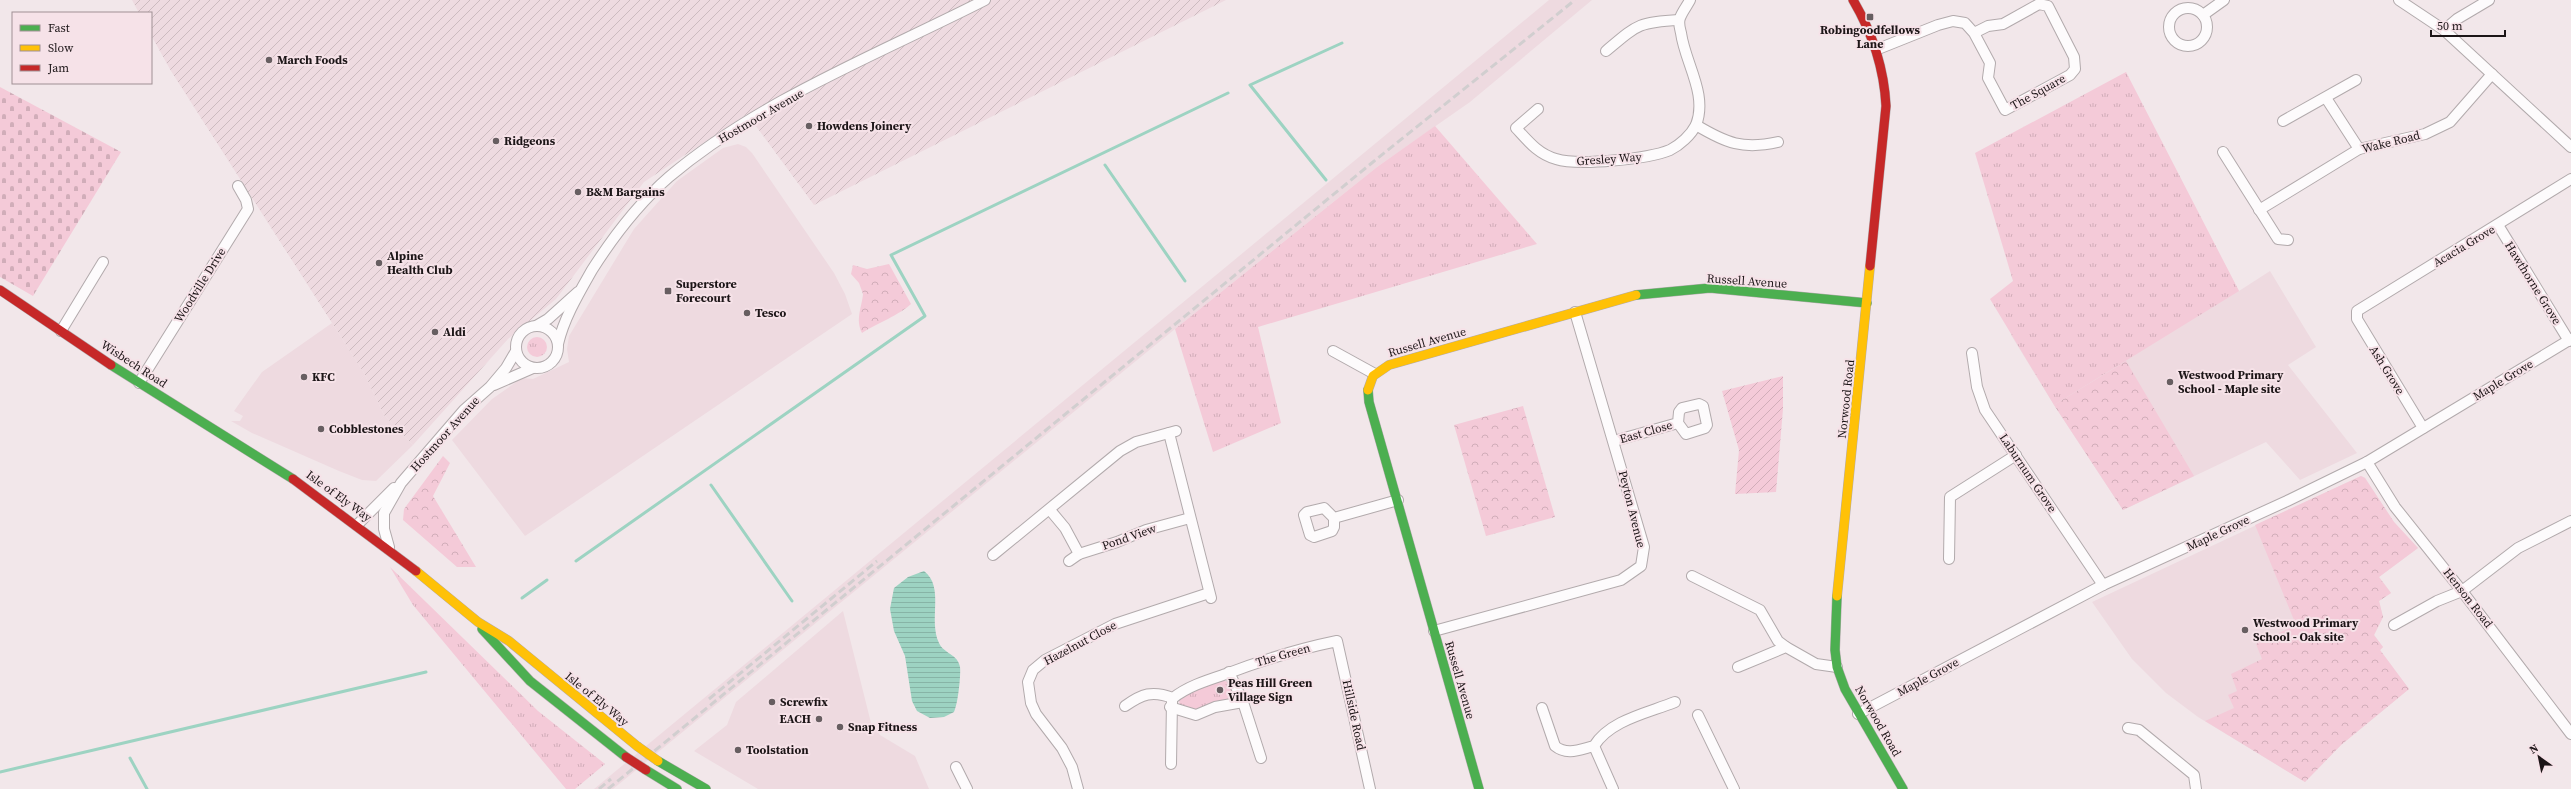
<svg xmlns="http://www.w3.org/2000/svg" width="2571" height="789" viewBox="0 0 2571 789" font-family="'Source Serif 4',serif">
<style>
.built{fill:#eedae0}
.industrial{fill:url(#industrial-furrows)}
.grass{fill:url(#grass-tufts)}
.forest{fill:url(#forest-crowns)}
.cemetery{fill:url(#cemetery-stones)}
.garden{fill:url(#garden-furrows)}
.water{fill:url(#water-rules)}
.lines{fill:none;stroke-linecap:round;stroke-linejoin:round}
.stream{stroke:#9dd3c2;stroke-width:3}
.street-casing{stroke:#b2aaac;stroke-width:12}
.fast-casing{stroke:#b2aaac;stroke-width:10}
.slow-casing{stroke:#b2aaac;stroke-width:10}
.jam-casing{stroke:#b2aaac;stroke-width:10}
.street{stroke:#fdfbfc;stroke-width:10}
.fast{stroke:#4caf50;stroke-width:9}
.slow{stroke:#ffc107;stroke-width:9}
.jam{stroke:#c62828;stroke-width:9}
.rail{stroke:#d1cecf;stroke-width:3;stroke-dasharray:8 4;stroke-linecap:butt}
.slow-bridge-casing{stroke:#b2aaac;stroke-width:10;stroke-linecap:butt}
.jam-bridge-casing{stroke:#b2aaac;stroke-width:10;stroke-linecap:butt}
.slow-bridge{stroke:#ffc107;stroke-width:9}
.jam-bridge{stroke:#c62828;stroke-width:9}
.poi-dot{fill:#675e61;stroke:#f6e2e8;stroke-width:1.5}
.labels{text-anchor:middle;stroke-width:4;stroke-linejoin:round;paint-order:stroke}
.poi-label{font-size:12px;font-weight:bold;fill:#1c1517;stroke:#f6e2e8;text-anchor:start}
.street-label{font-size:12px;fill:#1c1517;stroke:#f6e2e8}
</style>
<defs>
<pattern id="industrial-furrows" width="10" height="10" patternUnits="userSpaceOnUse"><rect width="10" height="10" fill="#eedae0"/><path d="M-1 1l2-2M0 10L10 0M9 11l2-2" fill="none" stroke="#ccbabf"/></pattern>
<pattern id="grass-tufts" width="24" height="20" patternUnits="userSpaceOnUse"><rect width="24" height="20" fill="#f4cad8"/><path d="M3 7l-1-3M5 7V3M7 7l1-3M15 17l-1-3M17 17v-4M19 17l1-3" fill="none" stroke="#d1adb9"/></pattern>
<pattern id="forest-crowns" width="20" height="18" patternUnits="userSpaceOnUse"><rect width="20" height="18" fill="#f4cad8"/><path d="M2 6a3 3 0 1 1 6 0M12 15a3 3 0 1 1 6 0" fill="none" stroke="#d1adb9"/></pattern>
<pattern id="cemetery-stones" width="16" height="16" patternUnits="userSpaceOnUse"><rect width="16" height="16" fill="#f4cad8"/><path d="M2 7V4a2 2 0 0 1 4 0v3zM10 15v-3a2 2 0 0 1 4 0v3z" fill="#d1adb9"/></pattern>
<pattern id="garden-furrows" width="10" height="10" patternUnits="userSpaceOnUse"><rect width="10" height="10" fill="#f4cad8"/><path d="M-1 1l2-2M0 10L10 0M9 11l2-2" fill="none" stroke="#d1adb9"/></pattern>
<pattern id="water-rules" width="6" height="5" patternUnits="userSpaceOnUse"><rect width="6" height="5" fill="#9dd3c2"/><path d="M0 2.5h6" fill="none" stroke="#87b4a6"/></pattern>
</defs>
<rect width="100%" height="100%" fill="#f2e7ea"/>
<g class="built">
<polygon points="1549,0 1592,0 1470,102 1377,167 1175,329 613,789 594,789"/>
<polygon points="738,144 746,147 752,153 834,273 845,294 852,314 525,536 452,440 492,399 522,378 533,379 569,362 567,349 569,336 634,229 677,181 723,148"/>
<polygon points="2224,263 2239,291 2270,271 2316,347 2288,365 2357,453 2300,480 2266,442 2123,510 2054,405 2011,335 2120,269"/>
<polygon points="332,323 364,373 384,415 413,445 376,481 362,480 339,471 252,433 231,421 240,421 243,416 234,411 262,372"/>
<polygon points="2361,476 2365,478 2394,522 2418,548 2379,577 2391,593 2379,601 2383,617 2374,635 2383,647 2380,650 2409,689 2341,745 2305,782 2198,717 2166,693 2132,659 2092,602"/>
<polygon points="843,611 871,723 880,735 915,756 929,789 758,789 694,751 727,725 736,702"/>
</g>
<polygon class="industrial" points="132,0 1226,0 814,205 747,114 644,182 556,299 508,339 413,445 384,415 364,373 171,71 151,35 151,13 139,13"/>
<g class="grass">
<polygon points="2126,72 2239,291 2054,405 1990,299 2013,281 1975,153"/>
<polygon points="1435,126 1537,244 1258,327 1281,423 1213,452 1175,329 1377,167"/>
<circle cx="537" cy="347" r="10"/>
<polygon points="390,567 538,711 605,764 575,789 566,789 413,605"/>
<path d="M1221,680l8,2 8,17 -42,11 -15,-5 -1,-4c9,-13 28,-16 42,-21z"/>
</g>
<g class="forest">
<path d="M889,264l22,40c-10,10 -35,20 -49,29 -7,-14 0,-26 1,-39l-4,-11 -8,-9 2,-9 14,4z"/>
<polygon points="2126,361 2194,476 2123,510 2054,405"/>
<polygon points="1523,406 1555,517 1486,536 1454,425"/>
<polygon points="443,456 450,463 433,496 476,567 457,567 403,520 404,509"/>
<polygon points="2361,476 2365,478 2394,522 2418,548 2379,577 2391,593 2379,601 2383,617 2374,635 2383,647 2380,650 2409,689 2341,745 2305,782 2205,721 2234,708 2228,695 2237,691 2231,674 2262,659 2256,644 2296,625 2255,525"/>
</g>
<polygon class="cemetery" points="0,87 121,152 33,296 0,277"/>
<polygon class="garden" points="1783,376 1783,409 1776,492 1735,494 1739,450 1722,391"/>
<path class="water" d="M924,571c21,16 4,48 15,72 5,11 19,11 21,24 1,8 -2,37 -6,45l-10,5 -14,1 -13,-7 -5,-10 -7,-45 -11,-25 -4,-22 4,-21 14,-11z"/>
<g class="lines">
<g class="stream">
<polyline points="1105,165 1185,281"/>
<polyline points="1326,180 1250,85 1342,43"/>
<polyline points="711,485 792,601"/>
<polyline points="576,561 925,316 891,255 1228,93"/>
<polyline points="522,598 547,580"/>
<polyline points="130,758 147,789"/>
<polyline points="0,772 426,672"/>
</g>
<g class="street-casing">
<g id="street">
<polyline points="2399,0 2444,30 2571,147"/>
<circle cx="2188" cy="27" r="19"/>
<polyline points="2203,15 2224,0"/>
<polyline points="2444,30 2457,19 2489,0"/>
<polyline points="1878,49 1938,25 1953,21 1965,23 1974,33 1990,63 1988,78 2005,110 2070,75 2075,69 2074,57 2048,6 2039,4 2003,24 1988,26 1974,33"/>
<path d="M1606,51c31,-26 32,-29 73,-31"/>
<polyline points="2326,98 2359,149"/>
<path d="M1538,109l-22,19c12,13 22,26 40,31 22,7 92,0 114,-9 10,-5 21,-15 26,-25 12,-31 -11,-62 -15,-92 -1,-4 -3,-10 -1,-15 2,-6 7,-12 10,-18"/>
<polyline points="2283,121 2356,80"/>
<path d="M1696,125c30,18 47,25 82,17"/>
<polyline points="2223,152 2278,239 2288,240"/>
<polyline points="2259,210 2359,149 2425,134 2450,122 2492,74"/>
<polyline points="2498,225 2569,341"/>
<circle cx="537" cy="347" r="21"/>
<polyline points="536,326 548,319 578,292"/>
<polyline points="61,331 103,262"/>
<path d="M558,344c6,-26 21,-51 34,-74 21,-33 47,-67 77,-93 91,-77 210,-123 316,-177"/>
<polyline points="1333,351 1373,373"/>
<polyline points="1972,353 1977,387 1985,410 2103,585"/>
<polyline points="139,383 248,209 246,200 238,186"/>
<polyline points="494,385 533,368"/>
<polyline points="2423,428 2357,319 2357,311 2571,179"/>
<polyline points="1169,433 1211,598"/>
<polyline points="1614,441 1678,423 1679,412 1682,408 1699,404 1703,406 1707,425 1705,428 1686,434 1678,423"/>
<polyline points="2367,462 2395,507 2462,591 2571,734"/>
<polyline points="1050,510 1065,528 1079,554"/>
<polyline points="1334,518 1334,527 1332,531 1314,537 1310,535 1304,515 1307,512 1324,508 1334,518 1398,500"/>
<polyline points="358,524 394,488"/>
<polyline points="389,547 384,529 384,513 401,483 464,410 490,387 506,368 516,351"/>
<polyline points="993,555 1120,451 1136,442 1176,431"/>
<polyline points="1949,559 1950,497 2016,455"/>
<polyline points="1069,561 1079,554 1117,542 1146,530 1190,518"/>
<polyline points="1692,576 1760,610 1778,641 1786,647"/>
<polyline points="2394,625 2437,601 2462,591 2518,548 2571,521"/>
<polyline points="1434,631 1621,580 1641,566 1644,547 1575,312"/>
<polyline points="1738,667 1786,647 1816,664 1837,667"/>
<polyline points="1229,672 1243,702 1261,758"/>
<path d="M1125,706c17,-12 27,-16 48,-8 15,-12 35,-18 53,-24 37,-14 72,-25 111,-33l33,148"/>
<polyline points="1170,707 1196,715 1215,707 1243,702"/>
<path d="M1542,708l13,38c12,10 26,3 39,0 16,-26 54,-33 81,-44"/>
<polyline points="1858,714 2103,585 2287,501 2367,462 2571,339"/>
<polyline points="1698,715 1734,789"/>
<polyline points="2128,728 2139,730 2194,775 2196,789"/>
<polyline points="1594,746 1613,789"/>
<polyline points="1171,764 1172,701"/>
<polyline points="956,767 967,789"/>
<polyline points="1078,789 1072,767 1062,748 1036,714 1031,703 1028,682 1033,670 1045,660 1115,624 1209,593"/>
</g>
</g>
<g class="fast-casing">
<g id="fast">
<polyline points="1636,295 1710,288 1867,303"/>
<polyline points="111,365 293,479"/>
<polyline points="1368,390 1369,402 1479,789"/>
<polyline points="1837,596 1835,650 1837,667 1845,689 1903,789"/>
<polyline points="482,629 530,681 626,757"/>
<polyline points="658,761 706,789"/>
<polyline points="646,770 677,789"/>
</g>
</g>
<g class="slow-casing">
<g id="slow">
<polyline points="1368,390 1373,376 1389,365 1636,295"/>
<polyline points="416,571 478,622 509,641 637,746"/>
<polyline points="1837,596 1870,266"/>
</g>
</g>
<g class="jam-casing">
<g id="jam">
<path d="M1853,0c20,34 31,67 33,106l-16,160"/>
<polyline points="0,290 111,365"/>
<polyline points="293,479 416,571"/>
</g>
</g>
<use href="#street" class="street"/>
<use href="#fast" class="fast"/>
<use href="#slow" class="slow"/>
<use href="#jam" class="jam"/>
<g class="rail">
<polyline points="709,699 877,561"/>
<polyline points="599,789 611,779"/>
<polyline points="608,789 1373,162 1575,0"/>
</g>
<g class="slow-bridge-casing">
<polyline id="slow-bridge" points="637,746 658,761"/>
</g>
<g class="jam-bridge-casing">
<polyline id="jam-bridge" points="626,757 646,770"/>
</g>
<use href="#slow-bridge" class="slow-bridge"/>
<use href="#jam-bridge" class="jam-bridge"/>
</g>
<g class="poi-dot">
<rect x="1866" y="13" width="8" height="8" rx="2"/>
<circle cx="269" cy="60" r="4"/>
<circle cx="809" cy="126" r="4"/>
<circle cx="496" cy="141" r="4"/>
<circle cx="578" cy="192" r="4"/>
<circle cx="379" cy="263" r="4"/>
<rect x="664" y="287" width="8" height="8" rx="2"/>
<circle cx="747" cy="313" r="4"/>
<circle cx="435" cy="332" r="4"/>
<circle cx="304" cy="377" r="4"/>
<circle cx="2170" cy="382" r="4"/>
<circle cx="321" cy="429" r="4"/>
<circle cx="2245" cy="630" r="4"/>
<circle cx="1220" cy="690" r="4"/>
<circle cx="772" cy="702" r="4"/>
<circle cx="819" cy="719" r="4"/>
<circle cx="840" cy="727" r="4"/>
<circle cx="738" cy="750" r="4"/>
</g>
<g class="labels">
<g class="poi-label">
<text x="1870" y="34" text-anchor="middle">Robingoodfellows<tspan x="1870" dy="14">Lane</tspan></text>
<text x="277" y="64">March Foods</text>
<text x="817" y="130">Howdens Joinery</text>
<text x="504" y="145">Ridgeons</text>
<text x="586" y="196">B&amp;M Bargains</text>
<text x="387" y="260">Alpine<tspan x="387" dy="14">Health Club</tspan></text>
<text x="676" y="288">Superstore<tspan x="676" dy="14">Forecourt</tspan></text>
<text x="755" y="317">Tesco</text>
<text x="443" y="336">Aldi</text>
<text x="2178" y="379">Westwood Primary<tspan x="2178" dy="14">School - Maple site</tspan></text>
<text x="312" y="381">KFC</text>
<text x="329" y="433">Cobblestones</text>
<text x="2253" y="627">Westwood Primary<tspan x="2253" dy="14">School - Oak site</tspan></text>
<text x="1228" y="687">Peas Hill Green<tspan x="1228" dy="14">Village Sign</tspan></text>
<text x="780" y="706">Screwfix</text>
<text x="811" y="723" text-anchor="end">EACH</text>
<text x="848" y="731">Snap Fitness</text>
<text x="746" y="754">Toolstation</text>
</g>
<g class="street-label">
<text transform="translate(2038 92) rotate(-29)" y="4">The Square</text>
<text transform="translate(761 116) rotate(-30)" y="4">Hostmoor Avenue</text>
<text transform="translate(2391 142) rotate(-14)" y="4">Wake Road</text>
<text transform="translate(1609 159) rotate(-4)" y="4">Gresley Way</text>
<text transform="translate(2464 246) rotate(-31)" y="4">Acacia Grove</text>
<text transform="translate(1747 281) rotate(4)" y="4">Russell Avenue</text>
<text transform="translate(2533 283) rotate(58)" y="4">Hawthorne Grove</text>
<text transform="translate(200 285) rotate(-58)" y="4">Woodville Drive</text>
<text transform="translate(1427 342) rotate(-16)" y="4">Russell Avenue</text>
<text transform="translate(134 364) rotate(33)" y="4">Wisbech Road</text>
<text transform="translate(2387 370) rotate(58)" y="4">Ash Grove</text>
<text transform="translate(2503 380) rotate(-31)" y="4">Maple Grove</text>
<text transform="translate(1846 399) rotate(-84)" y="4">Norwood Road</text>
<text transform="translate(1646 432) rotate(-16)" y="4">East Close</text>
<text transform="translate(445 434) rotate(-48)" y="4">Hostmoor Avenue</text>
<text transform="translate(2028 473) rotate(56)" y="4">Laburnum Grove</text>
<text transform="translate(339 496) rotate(36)" y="4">Isle of Ely Way</text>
<text transform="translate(1632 509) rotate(76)" y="4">Peyton Avenue</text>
<text transform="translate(2218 533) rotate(-25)" y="4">Maple Grove</text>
<text transform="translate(1129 537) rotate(-19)" y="4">Pond View</text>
<text transform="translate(2468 598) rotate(52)" y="4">Henson Road</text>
<text transform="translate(1080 643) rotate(-28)" y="4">Hazelnut Close</text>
<text transform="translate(1283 655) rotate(-16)" y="4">The Green</text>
<text transform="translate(1928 677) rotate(-28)" y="4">Maple Grove</text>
<text transform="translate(1460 680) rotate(74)" y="4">Russell Avenue</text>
<text transform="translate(597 699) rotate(39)" y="4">Isle of Ely Way</text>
<text transform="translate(1354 715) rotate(78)" y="4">Hillside Road</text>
<text transform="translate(1878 721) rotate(60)" y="4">Norwood Road</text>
</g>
</g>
<rect x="12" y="12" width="140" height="72" fill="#f6e2e8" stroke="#9f9094"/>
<rect x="20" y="25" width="20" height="6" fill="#4caf50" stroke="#9f9094"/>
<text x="48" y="32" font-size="12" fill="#1c1517">Fast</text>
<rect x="20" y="45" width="20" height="6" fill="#ffc107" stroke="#9f9094"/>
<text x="48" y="52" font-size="12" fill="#1c1517">Slow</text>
<rect x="20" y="65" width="20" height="6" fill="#c62828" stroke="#9f9094"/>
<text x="48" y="72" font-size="12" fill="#1c1517">Jam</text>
<g transform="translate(2539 757) rotate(327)" stroke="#f6e2e8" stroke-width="3" paint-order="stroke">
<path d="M0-3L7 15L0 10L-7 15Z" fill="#1c1517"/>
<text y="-6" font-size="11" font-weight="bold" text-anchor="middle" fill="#1c1517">N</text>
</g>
<path d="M2431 30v6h74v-6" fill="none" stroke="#1c1517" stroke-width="2"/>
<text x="2437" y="30" font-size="12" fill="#1c1517" stroke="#f6e2e8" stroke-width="3" paint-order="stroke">50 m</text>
</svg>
